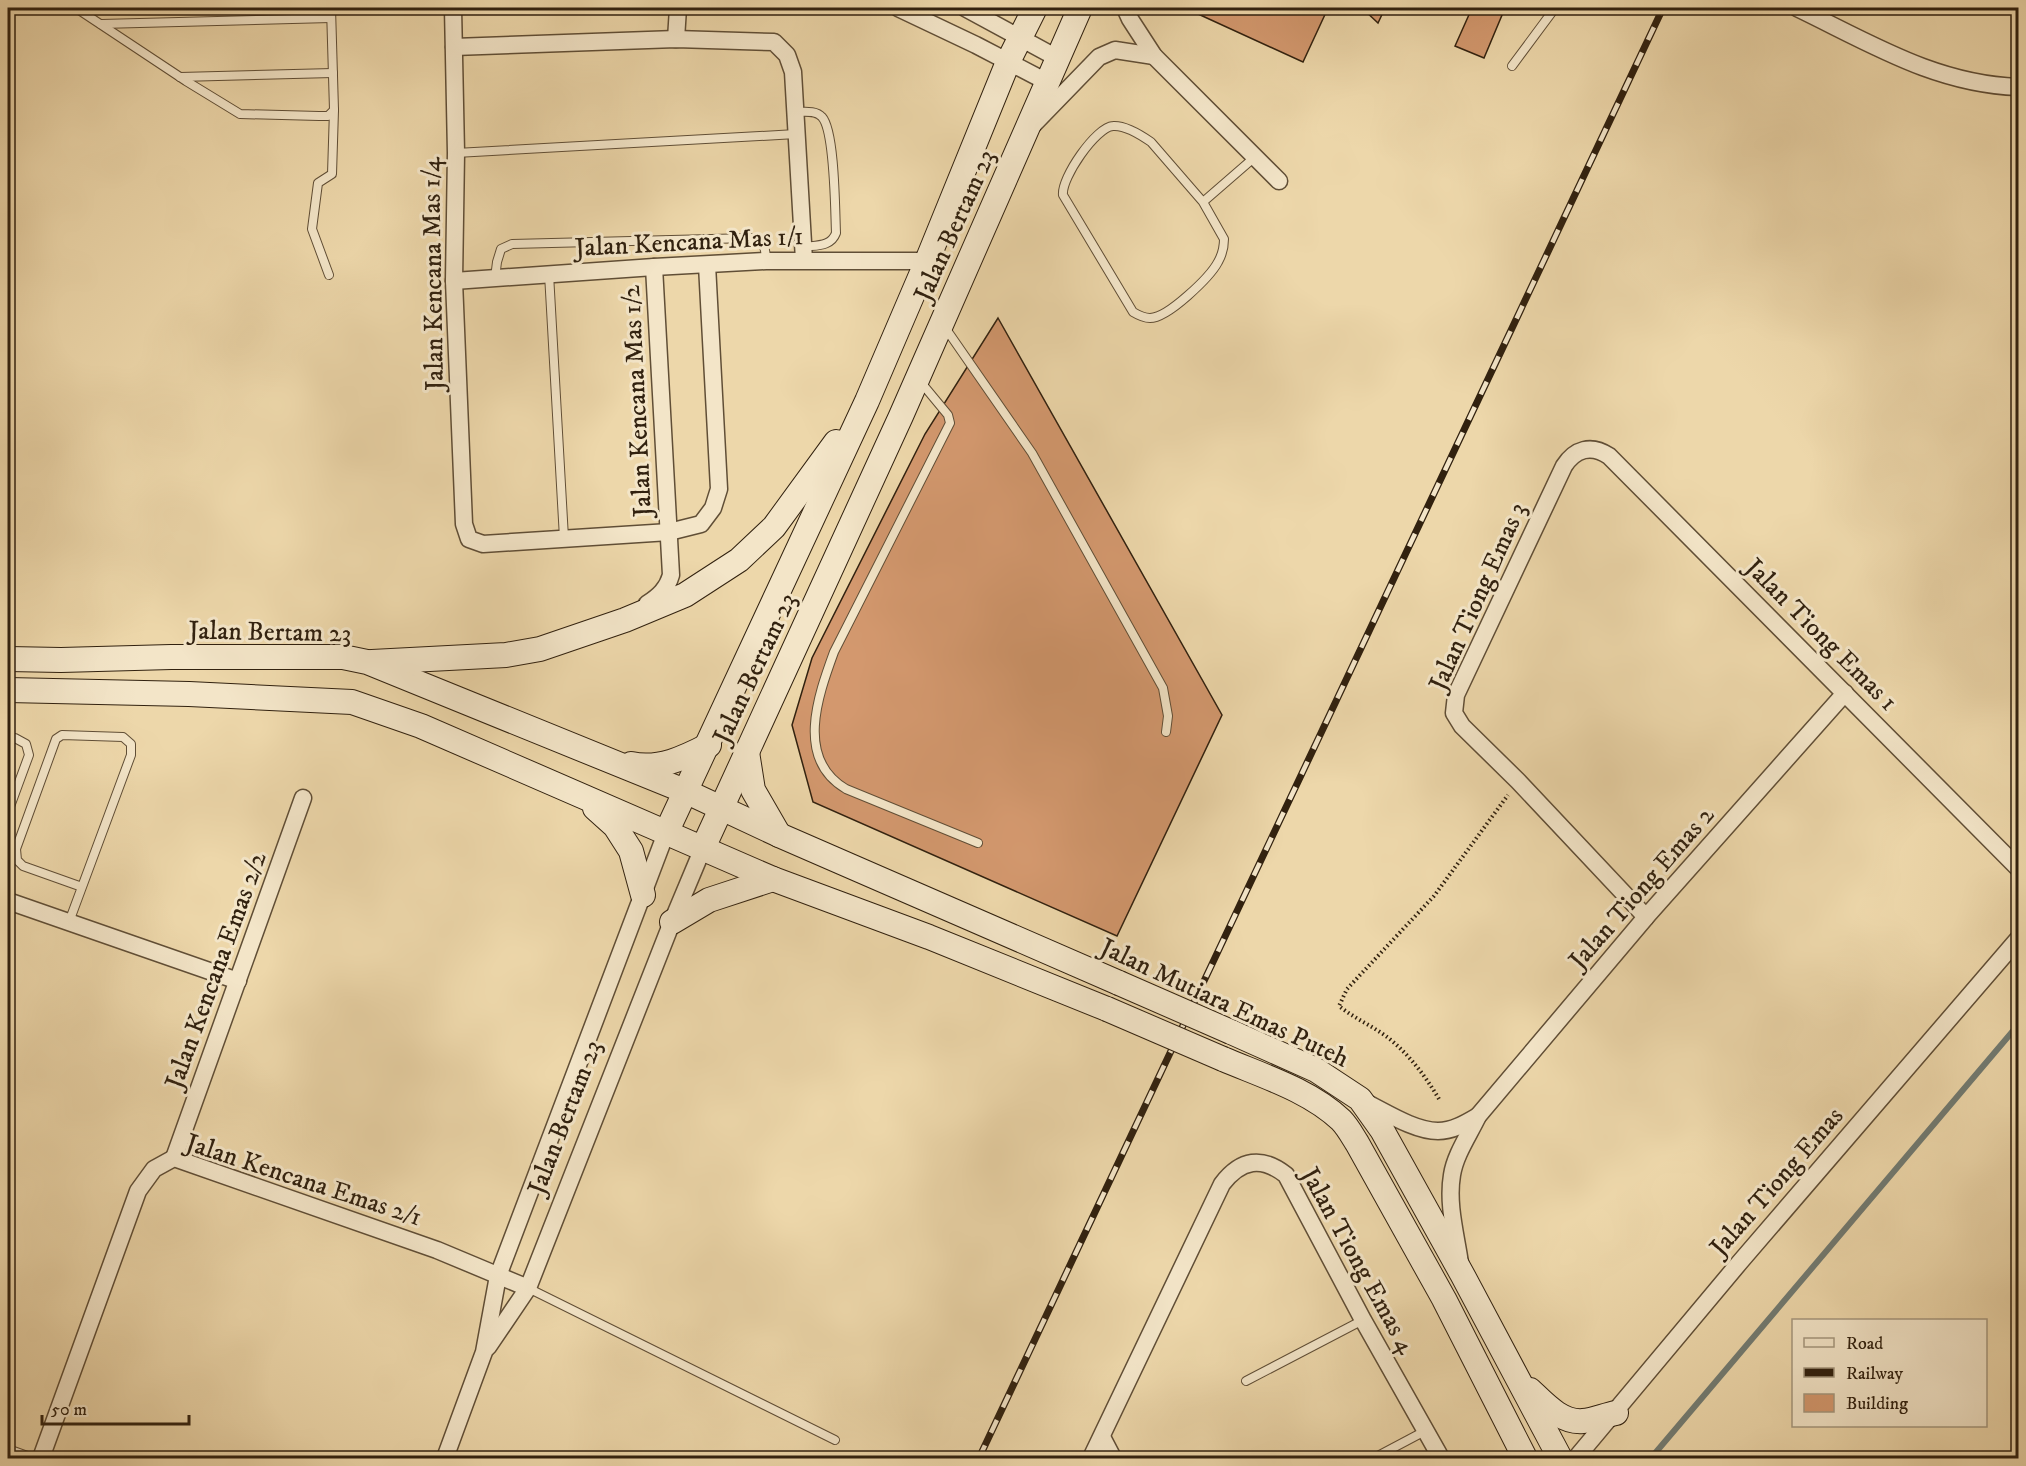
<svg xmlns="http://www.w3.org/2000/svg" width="2026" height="1466" viewBox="0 0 2026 1466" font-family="'IM FELL DW Pica',serif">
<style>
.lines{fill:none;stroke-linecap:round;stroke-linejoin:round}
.stream{stroke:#727b72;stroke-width:6}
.building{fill:#d3986e;stroke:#31210f;stroke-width:1.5}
.lane-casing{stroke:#604e36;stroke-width:10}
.street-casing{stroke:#604e36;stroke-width:19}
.secondary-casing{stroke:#31210f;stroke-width:26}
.path{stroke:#31210f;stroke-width:4;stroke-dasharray:1.5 3;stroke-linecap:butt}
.lane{stroke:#f3e5c8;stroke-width:8}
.street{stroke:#f3e5c8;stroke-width:16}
.secondary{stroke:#f3e5c8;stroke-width:24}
.rail-casing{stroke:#31210f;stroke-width:7}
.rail{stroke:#f3e5c8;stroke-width:4.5;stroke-dasharray:14;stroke-linecap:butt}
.secondary-bridge-casing{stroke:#31210f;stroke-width:26;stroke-linecap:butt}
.secondary-bridge{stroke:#f3e5c8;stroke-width:24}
.labels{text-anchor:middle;stroke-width:6;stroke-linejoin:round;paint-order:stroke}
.street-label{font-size:26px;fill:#31210f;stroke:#f3e5c8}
</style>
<rect width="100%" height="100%" fill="#edd7aa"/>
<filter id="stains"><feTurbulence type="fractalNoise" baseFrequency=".00333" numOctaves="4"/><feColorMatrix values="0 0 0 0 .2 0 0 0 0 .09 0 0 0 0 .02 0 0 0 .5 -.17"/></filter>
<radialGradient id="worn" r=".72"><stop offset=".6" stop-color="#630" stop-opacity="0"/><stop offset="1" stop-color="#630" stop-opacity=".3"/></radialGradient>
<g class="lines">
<polyline class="stream" points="1651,1458 2018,1025"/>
</g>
<g class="building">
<polygon points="1185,8 1328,8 1303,62"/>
<polygon points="1362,8 1385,8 1378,23"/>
<polygon points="1472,8 1505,8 1484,58 1455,46"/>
<polygon points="998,318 1222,715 1117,936 813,802 792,725 812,658 925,434"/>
</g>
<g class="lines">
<g class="lane-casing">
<g id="lane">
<polyline points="76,8 186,81 240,114 319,116 328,116 334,110 331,8"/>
<polyline points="1823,20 1829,8"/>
<polyline points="101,24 331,18"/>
<polyline points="1512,66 1555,8"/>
<polyline points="180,77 333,73"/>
<path d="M795,112c9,0 21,-2 27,5 13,14 13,94 14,116 -5,14 -20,12 -33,14"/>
<polyline points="456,153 796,134"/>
<path d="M1203,202l-52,-60c-10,-7 -26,-17 -38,-16 -17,1 -52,52 -50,69l70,117c5,3 10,6 17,6 18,0 60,-41 68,-56 4,-7 6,-15 6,-23l-21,-37 53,-46"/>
<polyline points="549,274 564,538"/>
<polyline points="329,275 312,229 318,183 332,174 334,110"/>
<path d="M495,278l2,-16 4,-13 11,-5 239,-6c13,2 15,11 15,23"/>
<polyline points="944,326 1032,453 1163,688 1168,716 1166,732"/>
<path d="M919,380l29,35 2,8 -116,229c-16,44 -39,107 12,137l132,54"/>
<polyline points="8,739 15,738 26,744 29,755 8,812"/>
<polyline points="69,922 131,755 131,744 123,737 62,735 56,739 16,849 17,860 23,866 82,887"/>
<polyline points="528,1288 835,1440"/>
<polyline points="1246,1381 1363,1320"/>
<polyline points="8,1449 33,1458"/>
<polyline points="1374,1458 1425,1431"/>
</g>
</g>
<g class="street-casing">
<g id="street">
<polyline points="453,8 456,153 454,281 464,524 469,539 483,544 669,532 701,524 713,508 719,489 707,265"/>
<polyline points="898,8 976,45 1047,82"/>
<polyline points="965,8 1059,59"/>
<polyline points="1125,8 1130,19 1154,56 1279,181"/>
<path d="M1797,8c73,35 138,76 221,79"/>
<polyline points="676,39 678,8"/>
<polyline points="454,47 676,39 774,42 787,55 793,72 804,260"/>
<polyline points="1033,125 1099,57 1115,50 1154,56"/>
<polyline points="454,281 654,267 766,261 927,261"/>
<path d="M647,604c12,-8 20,-15 24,-29l-17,-308"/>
<polyline points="8,901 238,981"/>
<path d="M1646,917l-128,-136 -56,-55 -8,-13 2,-18 108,-229c11,-17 27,-22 45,-10l409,412"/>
<path d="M1363,1101c21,10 51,30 75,30 15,0 28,-8 40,-15"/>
<polyline points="174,1158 303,798"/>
<path d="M1460,1263c-4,-28 -13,-59 -8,-88 3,-20 17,-40 26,-59l168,-199 199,-224"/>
<polyline points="488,1347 528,1288 672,922 703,848"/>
<polyline points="1102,1437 1113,1458"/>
<polyline points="41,1458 138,1191 154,1169 174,1158 437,1250 528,1288"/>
<polyline points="445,1458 484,1352 498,1276 666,833"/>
<path d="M1091,1458l131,-274c19,-25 40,-28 64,-9l77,145 78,138"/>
<polyline points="1576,1458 1740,1262 2018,939"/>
</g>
</g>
<g class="secondary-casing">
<g id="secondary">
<polyline points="8,659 61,660 171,657 343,657 367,662 687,792 779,835 1119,983"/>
<polyline points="372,662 506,655 540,649 625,620 685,595 739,560 774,527 836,442"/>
<polyline points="8,690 189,694 352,702 421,726 773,879 929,937 1107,1009"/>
<polyline points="747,752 753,790 779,835"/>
<path d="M631,764c28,6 53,-6 78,-19"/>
<polyline points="595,808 615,826 631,851 643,895"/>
<polyline points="666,833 867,401 927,261 1008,62 1035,8"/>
<polyline points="703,848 901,416 1080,8"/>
<polyline points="672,922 709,900 773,879"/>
<polyline points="1231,1032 1316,1070 1360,1099 1382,1130 1462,1274 1560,1458"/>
<path d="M1223,1059c40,17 86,31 118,61 6,6 11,15 16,23l87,156 81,159"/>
<path d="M1530,1390c14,13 31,33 53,31 11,-1 22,-6 33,-8"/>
</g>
</g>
<path class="path" d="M1439,1099c-13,-22 -28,-42 -48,-59 -16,-13 -36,-21 -52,-34l8,-17 87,-93 74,-101"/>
<use href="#lane" class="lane"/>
<use href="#street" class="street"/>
<use href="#secondary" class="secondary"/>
<g class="rail-casing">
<polyline id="rail" points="979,1458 1663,8"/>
</g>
<use href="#rail" class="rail"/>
<g class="secondary-bridge-casing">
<g id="secondary-bridge">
<polyline points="1119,983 1231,1032"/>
<polyline points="1107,1009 1223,1059"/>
</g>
</g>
<use href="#secondary-bridge" class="secondary-bridge"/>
</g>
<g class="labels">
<g class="street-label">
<text transform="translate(954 225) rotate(-66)" y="9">Jalan Bertam 23</text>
<text transform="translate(689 241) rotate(-3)" y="9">Jalan Kencana Mas 1/1</text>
<text transform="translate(432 274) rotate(-91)" y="9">Jalan Kencana Mas 1/4</text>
<text transform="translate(636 401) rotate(-93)" y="9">Jalan Kencana Mas 1/2</text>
<text transform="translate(1477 596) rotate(-66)" y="9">Jalan Tiong Emas 3</text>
<text transform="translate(270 631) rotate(1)" y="9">Jalan Bertam 23</text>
<text transform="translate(1822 634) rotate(45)" y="9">Jalan Tiong Emas 1</text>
<text transform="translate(754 668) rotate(-65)" y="9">Jalan Bertam 23</text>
<text transform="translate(1641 887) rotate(-49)" y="9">Jalan Tiong Emas 2</text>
<text transform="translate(215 970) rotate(-70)" y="9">Jalan Kencana Emas 2/2</text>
<text transform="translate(1225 1002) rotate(25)" y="9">Jalan Mutiara Emas Puteh</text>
<text transform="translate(564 1117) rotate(-69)" y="9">Jalan Bertam 23</text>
<text transform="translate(304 1179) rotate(18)" y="9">Jalan Kencana Emas 2/1</text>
<text transform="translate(1776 1181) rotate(-49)" y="9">Jalan Tiong Emas</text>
<text transform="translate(1359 1260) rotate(61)" y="9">Jalan Tiong Emas 4</text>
</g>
</g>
<rect width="2026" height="1466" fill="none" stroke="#edd7aa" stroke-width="30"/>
<rect x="9" y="9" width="2008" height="1448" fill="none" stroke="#31210f" stroke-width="3"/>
<rect x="15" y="15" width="1996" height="1436" fill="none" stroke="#31210f" stroke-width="1.5"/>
<rect x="1792" y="1319" width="195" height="108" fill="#f3e5c8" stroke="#a5977e" stroke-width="1.5"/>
<rect x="1804" y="1338" width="30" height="9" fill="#f3e5c8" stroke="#a5977e" stroke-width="1.5"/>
<text x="1846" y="1349" font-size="18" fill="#31210f">Road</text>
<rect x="1804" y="1368" width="30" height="9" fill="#31210f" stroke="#a5977e" stroke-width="1.5"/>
<text x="1846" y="1379" font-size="18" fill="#31210f">Railway</text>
<rect x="1804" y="1394" width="30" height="18" fill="#d3986e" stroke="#a5977e" stroke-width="1.5"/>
<text x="1846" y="1409" font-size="18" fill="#31210f">Building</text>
<path d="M42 1415v9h147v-9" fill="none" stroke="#31210f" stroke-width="3"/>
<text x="51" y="1415" font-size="18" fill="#31210f" stroke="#f3e5c8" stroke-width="4.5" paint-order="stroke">50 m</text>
<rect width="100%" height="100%" filter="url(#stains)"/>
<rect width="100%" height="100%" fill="url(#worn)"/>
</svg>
